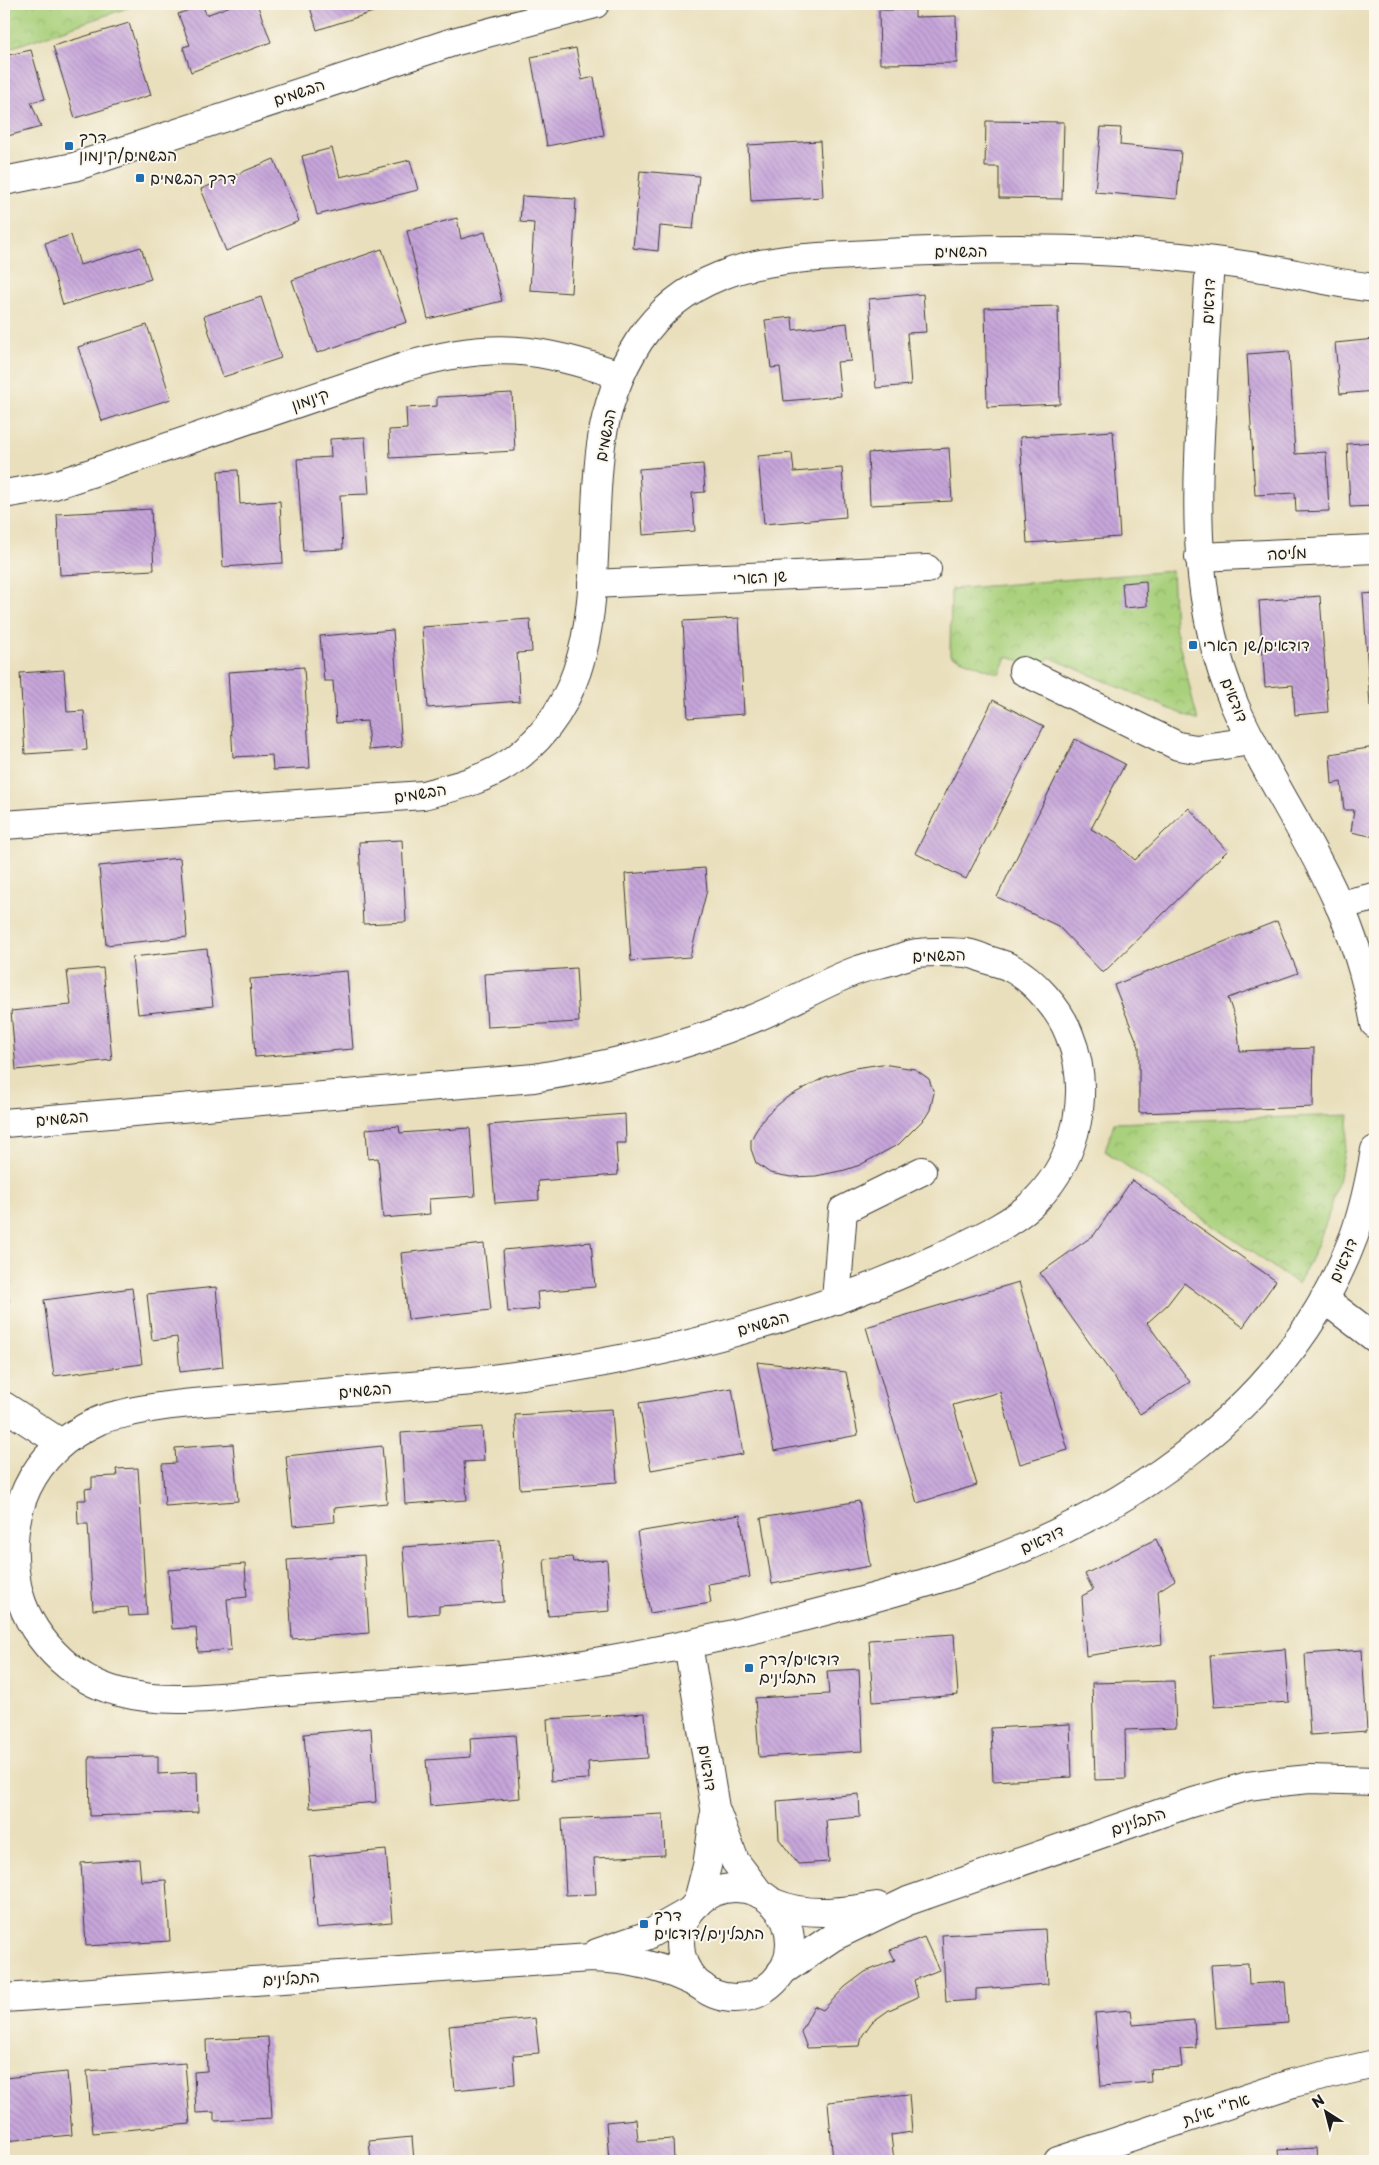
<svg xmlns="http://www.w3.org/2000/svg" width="1379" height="2165" viewBox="0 0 1379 2165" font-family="'Playpen Sans','Playpen Sans Hebrew',sans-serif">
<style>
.park{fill:url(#park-crowns);stroke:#62764c}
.building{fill:url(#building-back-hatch)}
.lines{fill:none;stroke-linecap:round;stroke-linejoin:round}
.minor-casing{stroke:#3b3934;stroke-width:30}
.minor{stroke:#fff;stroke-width:28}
.poi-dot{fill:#1f6fb2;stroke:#fbf7ec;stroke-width:2}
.labels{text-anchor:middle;stroke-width:4;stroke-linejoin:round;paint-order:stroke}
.street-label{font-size:16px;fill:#1c1c1c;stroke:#fbf7ec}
.poi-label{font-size:16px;fill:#1c1c1c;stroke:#fbf7ec;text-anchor:start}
</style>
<defs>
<pattern id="park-crowns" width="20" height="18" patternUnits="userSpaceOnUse" patternTransform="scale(1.25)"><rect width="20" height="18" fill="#a9d07b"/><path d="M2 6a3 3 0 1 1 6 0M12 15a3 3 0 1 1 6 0" fill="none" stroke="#91b26a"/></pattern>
<pattern id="building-back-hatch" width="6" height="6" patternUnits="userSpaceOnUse" patternTransform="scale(1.25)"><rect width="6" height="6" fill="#c6a5da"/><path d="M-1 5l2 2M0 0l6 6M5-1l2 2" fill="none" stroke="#aa8dba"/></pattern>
</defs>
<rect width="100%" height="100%" fill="#fbf7ec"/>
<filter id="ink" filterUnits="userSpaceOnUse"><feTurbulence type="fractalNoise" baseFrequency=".02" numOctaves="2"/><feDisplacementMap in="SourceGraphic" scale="10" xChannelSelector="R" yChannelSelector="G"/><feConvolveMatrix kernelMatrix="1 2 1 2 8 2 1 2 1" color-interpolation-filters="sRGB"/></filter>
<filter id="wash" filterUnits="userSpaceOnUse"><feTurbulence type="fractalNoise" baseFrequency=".0096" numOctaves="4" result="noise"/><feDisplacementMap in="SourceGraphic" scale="20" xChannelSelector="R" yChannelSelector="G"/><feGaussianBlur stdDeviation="1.12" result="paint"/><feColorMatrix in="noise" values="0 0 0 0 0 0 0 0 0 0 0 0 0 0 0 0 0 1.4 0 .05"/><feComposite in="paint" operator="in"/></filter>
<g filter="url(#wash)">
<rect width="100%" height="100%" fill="#e9dfbc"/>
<g class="park">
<polygon points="4,4 139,4 4,50"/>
<polygon points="1172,571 1175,627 1198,721 1049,657 1043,666 1006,657 999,674 950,655 951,589"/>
<path d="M1349,1115c-6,60 -21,116 -51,169l-193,-133 9,-28z"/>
</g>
<g id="blocks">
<g class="building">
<polygon points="236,4 257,4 271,42 191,72 183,47 190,45 178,14 203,5 206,15"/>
<polygon points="309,4 398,4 317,30"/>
<polygon points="879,10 915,10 915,17 956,16 957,63 880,64"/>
<polygon points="129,23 151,95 75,118 53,46"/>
<polygon points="576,48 582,80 594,77 604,135 547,146 531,57"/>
<polygon points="31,50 45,99 31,102 41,127 4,137 4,56"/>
<polygon points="986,121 1064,122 1062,199 999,198 999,167 985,167"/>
<polygon points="1101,127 1121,128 1120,145 1181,151 1177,199 1095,192"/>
<polygon points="820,141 823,197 751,201 748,145"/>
<polygon points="332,148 340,177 410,160 418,190 317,215 302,156"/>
<polygon points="274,159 299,221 226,251 201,189"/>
<polygon points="640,171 699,176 693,229 660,226 658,251 633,248"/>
<polygon points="522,196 576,199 571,293 530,290 534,223 520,222"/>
<polygon points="457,218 461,239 485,232 502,301 428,319 407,231"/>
<polygon points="71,235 80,265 141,247 151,279 63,305 45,243"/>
<polygon points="382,249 407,322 317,353 292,280"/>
<polygon points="923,294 926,332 907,333 911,385 876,388 869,299"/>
<polygon points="261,297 281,358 223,377 204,316"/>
<polygon points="1058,306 1060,404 987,407 985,308"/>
<polygon points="792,317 793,330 847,323 851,361 837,362 841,396 784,401 780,367 771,368 765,320"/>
<polygon points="147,325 171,399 102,421 78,347"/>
<polygon points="1375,339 1375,391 1340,394 1335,343"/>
<polygon points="1289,351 1295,454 1326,452 1329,511 1296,512 1295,493 1255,495 1247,354"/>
<polygon points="512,393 515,451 390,458 389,430 407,429 406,408 437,406 437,397"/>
<polygon points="1113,431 1120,537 1027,543 1020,437"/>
<polygon points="365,437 369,494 340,495 343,549 303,551 297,459 331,457 330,439"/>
<polygon points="1375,442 1375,506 1350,507 1347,444"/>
<polygon points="949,448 952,501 870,505 868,453"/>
<polygon points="792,453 794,472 842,468 846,517 764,524 758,456"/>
<polygon points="703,464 705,492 692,493 695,531 643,535 639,469"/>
<polygon points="238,470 240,504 280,501 283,563 223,567 218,471"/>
<polygon points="151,509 154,570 60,575 57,514"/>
<polygon points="1146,581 1147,606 1124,608 1122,583"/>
<polygon points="1375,593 1375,705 1370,706 1363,594"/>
<polygon points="1320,596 1328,712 1295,715 1293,685 1265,687 1259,601"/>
<polygon points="739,618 744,714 688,718 683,621"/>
<polygon points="530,619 532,652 517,653 520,701 428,708 422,627"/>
<polygon points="393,630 402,747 369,750 367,721 336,723 333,681 324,681 320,636"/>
<polygon points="304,667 310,768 273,770 272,755 233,757 228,672"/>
<polygon points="64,670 67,712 84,711 87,750 25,754 20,673"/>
<polygon points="993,700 1044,726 966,879 915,853"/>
<polygon points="1075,739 1125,764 1091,829 1116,843 1135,860 1189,808 1227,851 1103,973 1058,926 997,897"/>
<polygon points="1375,747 1375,837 1351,832 1354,810 1344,810 1341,782 1332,784 1330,754"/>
<polygon points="402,840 406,922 363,924 359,842"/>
<polygon points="180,858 187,937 106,945 99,866"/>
<polygon points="705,868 707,890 690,957 631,961 625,874"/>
<polygon points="1277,921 1298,973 1228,998 1237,1025 1240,1051 1314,1048 1313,1107 1139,1113 1139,1047 1114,985"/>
<polygon points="207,949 213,1006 138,1014 132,957"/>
<polygon points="103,968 112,1060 16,1070 11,1011 71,1005 67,971"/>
<polygon points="576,968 579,1022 487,1027 484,974"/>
<polygon points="347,971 353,1049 255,1057 250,979"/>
<polygon points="882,1064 915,1069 929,1079 934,1093 930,1110 925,1118 899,1144 860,1165 845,1170 816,1176 791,1177 780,1175 770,1173 756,1163 751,1149 751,1140 755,1132 767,1114 786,1098 825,1077 855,1068"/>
<polygon points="625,1114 626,1143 616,1143 618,1175 538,1181 539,1200 495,1203 489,1125"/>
<polygon points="399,1126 400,1133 470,1128 475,1196 429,1199 430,1214 383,1218 378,1158 368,1159 366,1129"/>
<polygon points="1132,1180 1276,1281 1243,1327 1184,1283 1167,1305 1147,1323 1190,1382 1140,1414 1040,1273 1094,1235"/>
<polygon points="591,1242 595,1287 537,1292 539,1309 508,1312 503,1250"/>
<polygon points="484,1244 491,1310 408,1319 401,1253"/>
<polygon points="4,1247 9,1302 4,1302"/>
<polygon points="1019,1282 1068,1450 1020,1464 1000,1392 953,1405 977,1485 917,1503 866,1327"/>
<polygon points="216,1287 223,1367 180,1372 177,1337 152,1340 147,1294"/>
<polygon points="132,1288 142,1364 54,1376 44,1300"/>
<polygon points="757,1362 846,1372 858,1435 774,1451"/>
<polygon points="732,1388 743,1454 651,1470 639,1403"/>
<polygon points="612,1409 617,1482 520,1489 515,1415"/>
<polygon points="482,1427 484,1461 464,1462 467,1500 405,1504 401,1433"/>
<polygon points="233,1444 238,1501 165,1506 162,1464 176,1463 175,1448"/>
<polygon points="382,1446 387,1503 334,1508 335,1522 293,1526 286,1456"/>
<polygon points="138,1468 147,1615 129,1616 128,1607 93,1610 88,1524 78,1524 77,1500 86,1500 85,1489 92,1488 92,1477 117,1476 116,1469"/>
<polygon points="859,1501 870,1566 772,1584 761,1518"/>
<polygon points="740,1515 750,1577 708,1584 711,1603 650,1613 637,1532"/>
<polygon points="1156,1539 1175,1580 1158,1591 1162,1644 1086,1656 1082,1596 1093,1590 1085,1574"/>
<polygon points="500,1540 504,1602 439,1606 439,1613 408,1616 403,1547"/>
<polygon points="364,1555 369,1633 292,1639 287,1560"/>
<polygon points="572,1557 573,1562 607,1560 610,1611 548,1616 544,1559"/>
<polygon points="245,1564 247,1597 227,1599 231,1650 198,1652 196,1627 172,1629 168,1570"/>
<polygon points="954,1634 958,1695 873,1702 869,1640"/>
<polygon points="1285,1649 1289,1702 1214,1707 1210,1655"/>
<polygon points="1362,1650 1367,1731 1310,1735 1305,1654"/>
<polygon points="859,1669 863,1751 759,1757 755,1698 829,1694 827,1671"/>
<polygon points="1174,1681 1176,1728 1125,1730 1126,1779 1095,1780 1092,1683"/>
<polygon points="645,1713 648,1758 588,1762 589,1779 551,1781 547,1719"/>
<polygon points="1070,1724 1072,1777 993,1781 991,1728"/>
<polygon points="371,1728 376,1802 310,1808 304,1734"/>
<polygon points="515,1735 520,1798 430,1806 426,1760 471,1757 470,1738"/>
<polygon points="158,1756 158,1774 197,1772 198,1812 90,1816 89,1757"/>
<polygon points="859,1794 860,1817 826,1820 829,1862 798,1864 779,1839 777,1801"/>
<polygon points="663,1814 665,1855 594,1858 596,1894 566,1895 562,1819"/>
<polygon points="386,1850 392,1922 316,1928 310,1857"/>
<polygon points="139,1859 141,1881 166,1880 170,1941 86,1946 81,1863"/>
<polygon points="1045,1929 1048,1984 976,1989 976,2000 946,2002 942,1935"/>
<polygon points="924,1937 939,1970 914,1980 918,1997 889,2010 872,2022 862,2036 860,2046 807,2048 801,2032 814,2006 823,2010 845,1987 865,1972 895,1960 890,1950"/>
<polygon points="1248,1963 1249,1984 1285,1982 1288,2023 1216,2028 1211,1965"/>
<polygon points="1131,2010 1133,2025 1194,2020 1196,2048 1180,2049 1182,2067 1150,2069 1151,2082 1101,2086 1095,2013"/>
<polygon points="535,2018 539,2053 513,2055 515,2084 455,2090 449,2026"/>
<polygon points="268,2037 272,2118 214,2121 214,2112 196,2113 194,2072 207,2071 206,2040"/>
<polygon points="185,2063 190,2124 93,2133 87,2071"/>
<polygon points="67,2072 72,2135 4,2141 4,2078"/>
<polygon points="909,2094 912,2132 891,2135 894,2161 833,2161 828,2102"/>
<polygon points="636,2119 638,2141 673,2139 674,2161 609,2161 606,2122"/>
<polygon points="412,2137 414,2161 371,2161 369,2141"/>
<polygon points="1316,2148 1317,2161 1279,2161 1278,2150"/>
</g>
</g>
</g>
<g filter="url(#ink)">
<use href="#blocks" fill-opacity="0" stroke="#3b3934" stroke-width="1"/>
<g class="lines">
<g class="minor-casing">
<g id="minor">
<polyline points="4,181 74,167 453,42 595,4"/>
<path d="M1210,261c-3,47 -6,94 -8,140 -7,105 -9,206 33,305 29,66 71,126 101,192 19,41 31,82 39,126"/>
<path d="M4,494l47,-8 37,-12 319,-108c85,-26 132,-18 213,9"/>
<polyline points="1199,557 1375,549"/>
<polyline points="592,584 927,569"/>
<polyline points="1023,671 1178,746 1196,749 1252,741"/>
<path d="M4,825l419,-30c32,-8 65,-16 92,-36 99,-75 71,-207 86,-314 5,-37 18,-73 38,-104 20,-30 48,-52 81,-65 47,-19 100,-19 150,-22 103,-6 207,-8 310,3 37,4 74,9 111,16 28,6 55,12 84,15"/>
<polyline points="1339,905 1375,897"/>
<path d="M4,1123l530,-45c73,-12 149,-31 218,-59 36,-14 70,-36 106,-49 11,-4 22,-6 33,-9 9,-3 18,-7 27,-8 14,-2 33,-1 48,0 7,1 13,3 19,6 9,3 19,5 26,9 23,12 49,42 58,66 23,56 9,123 -33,166 -23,24 -63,41 -94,56 -147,69 -308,108 -469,125 -66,5 -133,11 -199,16 -48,4 -97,5 -144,15 -10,3 -22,4 -32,9 -68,31 -94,93 -81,164 10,50 54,95 102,107 49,13 95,5 144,1 44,-3 88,-7 133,-10 63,-5 126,-9 188,-19 84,-14 167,-33 249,-55 47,-13 93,-25 139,-41 161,-57 320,-166 382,-332 10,-28 16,-57 21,-86"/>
<polyline points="1324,1299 1375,1338"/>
<polyline points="836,1300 843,1210 922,1171"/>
<polyline points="4,1406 61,1443"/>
<polyline points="688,1644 715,1808 735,1861 760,1894"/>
<circle cx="735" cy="1943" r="55"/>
<path d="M774,1903c34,14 67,9 103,3"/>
<polyline points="697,1904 707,1866 714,1817"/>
<polyline points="597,1953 646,1936 690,1911"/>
<polyline points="781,1972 833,1937 908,1901 1187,1804 1248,1786 1279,1782 1310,1779 1375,1781"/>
<path d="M4,1998l586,-40c42,1 76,9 113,29"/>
<polyline points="1058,2161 1293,2083 1370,2065 1375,2065"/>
</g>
</g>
<use href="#minor" class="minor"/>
</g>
</g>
<g class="poi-dot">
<rect x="64" y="141" width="10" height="10" rx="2.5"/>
<rect x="135" y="173" width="10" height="10" rx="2.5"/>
<rect x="1188" y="640" width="10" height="10" rx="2.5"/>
<rect x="744" y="1663" width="10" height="10" rx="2.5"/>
<rect x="639" y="1919" width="10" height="10" rx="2.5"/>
</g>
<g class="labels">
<g class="street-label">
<text transform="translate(299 92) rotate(-19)" y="6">הבשמים</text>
<text transform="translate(961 251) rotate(-1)" y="6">הבשמים</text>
<text transform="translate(1208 301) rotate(-87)" y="6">דודאים</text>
<text transform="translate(310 399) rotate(-19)" y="6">קינמון</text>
<text transform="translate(605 435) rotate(-79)" y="6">הבשמים</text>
<text transform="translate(1287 553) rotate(-3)" y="6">מליסה</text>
<text transform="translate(760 577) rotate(-3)" y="6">שן הארי</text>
<text transform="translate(1235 700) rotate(68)" y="6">דודאים</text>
<text transform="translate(420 793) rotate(-9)" y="6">הבשמים</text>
<text transform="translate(939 955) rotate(-2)" y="6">הבשמים</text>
<text transform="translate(62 1118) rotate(-5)" y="6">הבשמים</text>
<text transform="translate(1343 1260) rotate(-66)" y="6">דודאים</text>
<text transform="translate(763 1323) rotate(-16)" y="6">הבשמים</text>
<text transform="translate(365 1390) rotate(-5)" y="6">הבשמים</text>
<text transform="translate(1042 1539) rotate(-25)" y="6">דודאים</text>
<text transform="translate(708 1768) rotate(81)" y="6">דודאים</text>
<text transform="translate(1138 1821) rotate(-19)" y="6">התבלינים</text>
<text transform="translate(291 1978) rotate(-4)" y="6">התבלינים</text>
<text transform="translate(1216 2109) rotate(-19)" y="6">אח"י אילת</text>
</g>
<g class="poi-label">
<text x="79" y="143">דרך<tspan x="79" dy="18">הבשמים/קינמון</tspan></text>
<text x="150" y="184">דרך הבשמים</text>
<text x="1203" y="651">דודאים/שן הארי</text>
<text x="759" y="1665">דודאים/דרך<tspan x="759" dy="18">התבלינים</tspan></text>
<text x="654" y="1921">דרך<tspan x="654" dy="18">התבלינים/דודאים</tspan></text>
</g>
</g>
<rect width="1379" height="2165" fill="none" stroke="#fbf7ec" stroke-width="20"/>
<g transform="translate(1326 2112) rotate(324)" stroke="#fbf7ec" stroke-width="4" paint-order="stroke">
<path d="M0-4L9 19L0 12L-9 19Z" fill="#1c1c1c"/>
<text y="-8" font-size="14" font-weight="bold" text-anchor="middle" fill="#1c1c1c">N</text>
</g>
</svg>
